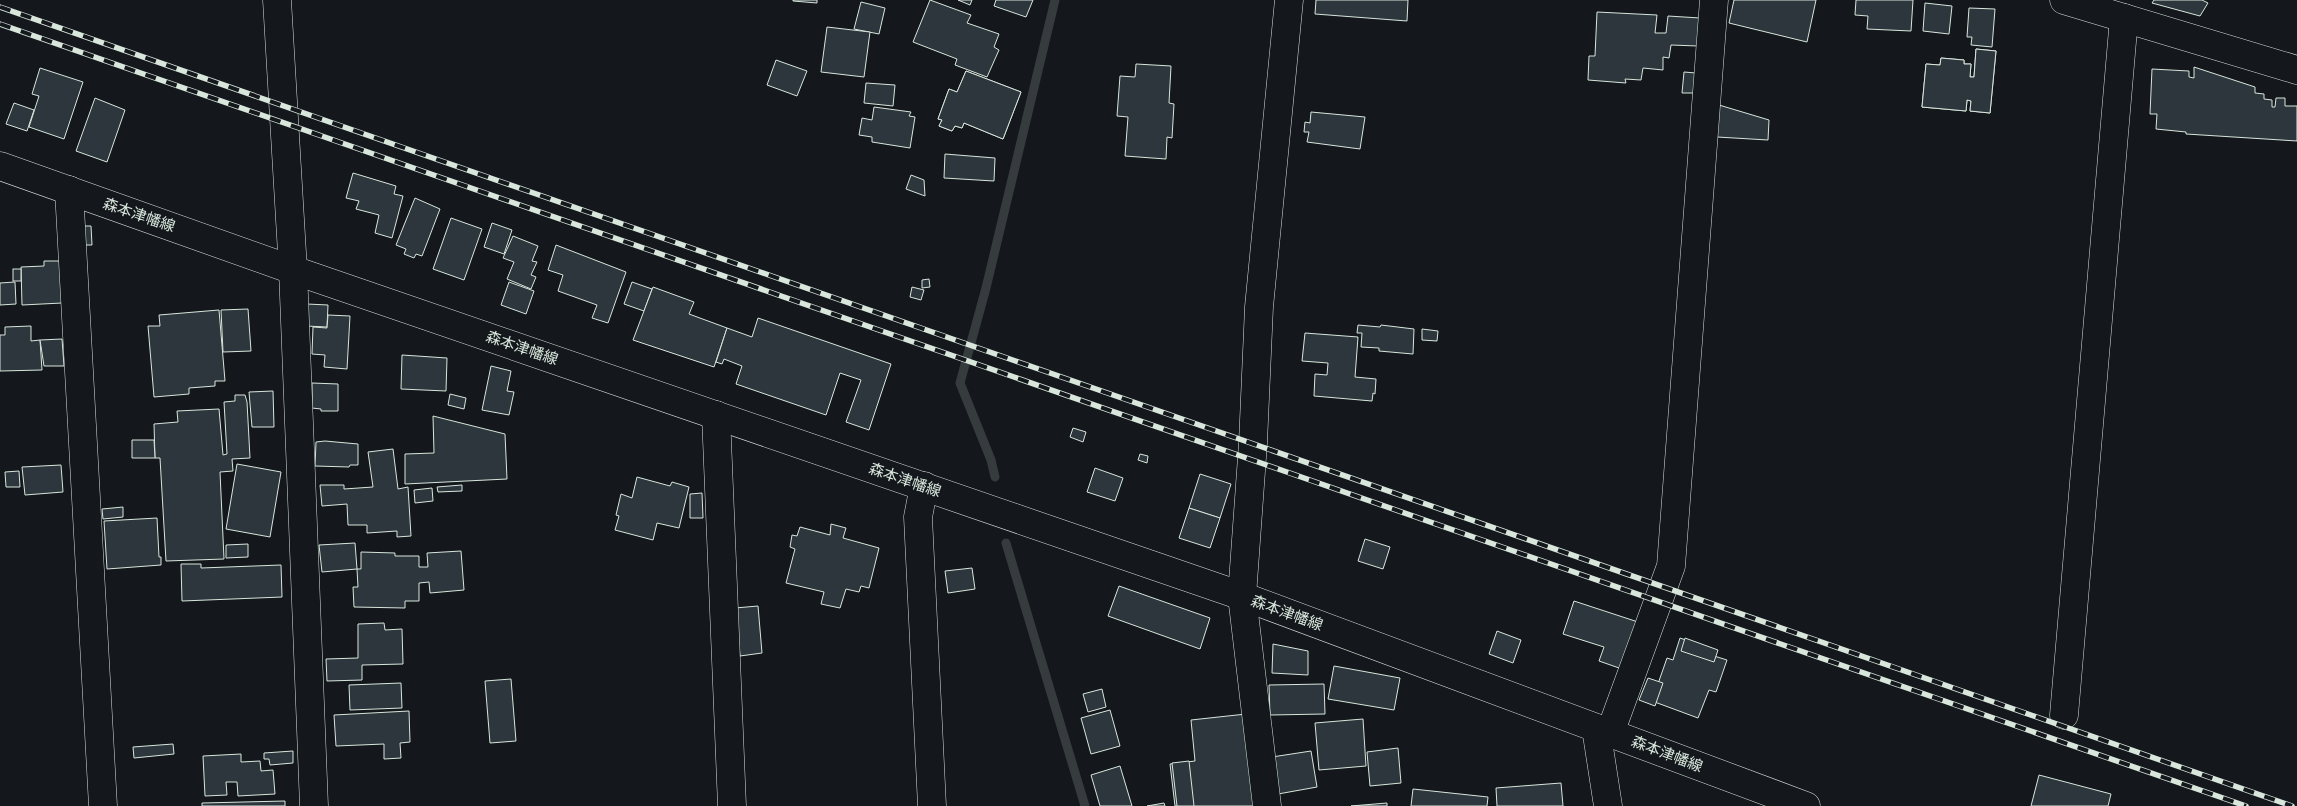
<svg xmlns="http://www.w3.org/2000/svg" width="2297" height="806" viewBox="0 0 2297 806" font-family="'DejaVu Sans','Noto Sans JP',sans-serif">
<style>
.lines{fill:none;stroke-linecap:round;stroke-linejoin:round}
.stream{stroke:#363b3e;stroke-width:9}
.building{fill:#2c363c;stroke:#d8e6dc}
.minor-casing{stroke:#d8e6dc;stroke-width:29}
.major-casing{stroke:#d8e6dc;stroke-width:29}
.minor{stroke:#14181c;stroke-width:28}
.major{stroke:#14181c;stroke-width:28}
.rail-casing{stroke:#d8e6dc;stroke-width:5.5}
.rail{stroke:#14181c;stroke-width:4;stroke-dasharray:11;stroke-linecap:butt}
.labels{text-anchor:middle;stroke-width:4;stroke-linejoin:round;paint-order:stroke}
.street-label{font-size:15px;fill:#d8e6dc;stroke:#14181c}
</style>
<rect width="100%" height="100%" fill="#14181c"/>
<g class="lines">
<g class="stream">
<polyline points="995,477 991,460 960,383 986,288 1055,0"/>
<polyline points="1006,543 1085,806"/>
</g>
</g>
<g class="building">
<polygon points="817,0 817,3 793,1 793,0"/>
<polygon points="930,0 971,15 967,23 999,34 994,47 999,50 987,77 955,65 957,59 913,42"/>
<polygon points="958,0 972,0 970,5"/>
<polygon points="996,0 1033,0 1026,17 994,6"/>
<polygon points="1316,0 1408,0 1407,21 1315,14"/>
<polygon points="1734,0 1816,0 1807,42 1729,23"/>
<polygon points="1856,0 1913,0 1911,31 1867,29 1868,16 1855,15"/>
<polygon points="2154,0 2202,0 2208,3 2200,16 2152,3"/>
<polygon points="861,2 885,8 879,34 854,29"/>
<polygon points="1925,3 1952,6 1949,34 1923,31"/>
<polygon points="1969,8 1995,9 1992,47 1971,45 1972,37 1967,37"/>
<polygon points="1597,12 1657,15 1655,33 1666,33 1668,16 1700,18 1698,46 1671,45 1669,58 1663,57 1663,70 1643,68 1641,80 1625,79 1626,83 1588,80 1589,56 1595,56"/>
<polygon points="827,27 870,32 864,77 821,72"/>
<polygon points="1976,49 1996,51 1990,113 1970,111 1971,101 1967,100 1966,111 1922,107 1926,64 1940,65 1941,58 1964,60 1964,64 1971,64 1970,77 1974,77"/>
<polygon points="1976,49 1996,51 1990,113 1970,111 1971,101 1967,100 1966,111 1922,107 1926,64 1940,65 1941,58 1964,60 1964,64 1971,64 1970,77 1974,77"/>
<polygon points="776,60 807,71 797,96 767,85"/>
<polygon points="1136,64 1171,66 1169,103 1174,104 1172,138 1167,137 1166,159 1125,156 1128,117 1117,116 1120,76 1135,77"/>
<polygon points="2194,67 2255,87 2255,93 2264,94 2264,99 2272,100 2272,107 2275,107 2276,98 2285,98 2285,106 2297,106 2297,141 2186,134 2186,132 2156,129 2157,114 2150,114 2152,69 2189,71 2189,77 2194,78"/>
<polygon points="40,68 83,82 64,139 29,127 39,96 32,94"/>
<polygon points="966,71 1021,92 1003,139 964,123 962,128 955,126 952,131 939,126 942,120 938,119 949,89 957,92"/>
<polygon points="966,71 1021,92 1003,139 964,123 962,128 955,126 952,131 939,126 942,120 938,119 949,89 957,92"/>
<polygon points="1684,72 1696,73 1694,93 1682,93"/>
<polygon points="866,83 895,85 893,106 864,103"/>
<polygon points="95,98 125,110 107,162 76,151"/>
<polygon points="14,103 34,110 27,131 6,124"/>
<polygon points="1719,105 1769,120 1768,140 1717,137"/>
<polygon points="874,107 911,112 909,116 915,117 910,148 872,142 872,137 859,135 862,118 872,120"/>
<polygon points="1311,112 1365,117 1360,149 1307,142 1309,132 1304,132 1305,122 1310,123"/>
<polygon points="945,154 995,158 994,181 944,178"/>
<polygon points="353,173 396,186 394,194 403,196 392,238 375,233 379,215 356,209 359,201 346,198"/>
<polygon points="911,175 924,180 925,196 906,189"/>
<polygon points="415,198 440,209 422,256 416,254 414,258 404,254 406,249 396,245"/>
<polygon points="451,218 482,229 464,280 433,269"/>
<polygon points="492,223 512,230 504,254 484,247"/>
<polygon points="83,226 91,226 92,245 84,245"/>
<polygon points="513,236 538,246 532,261 537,262 531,275 536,277 531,289 507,279 514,262 503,258"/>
<polygon points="556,245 626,272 608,323 592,318 597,305 558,291 563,275 548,270"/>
<polygon points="44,261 60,261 62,303 22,305 21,267 44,266"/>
<rect x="13" y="269" width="8" height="12"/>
<polygon points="929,279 930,287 922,288 922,280"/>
<polygon points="15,282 16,304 0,305 0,283"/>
<polygon points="509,282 534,291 526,314 501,305"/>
<polygon points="632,282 652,289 644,311 624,304"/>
<polygon points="653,287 694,302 689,314 727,328 714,367 633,340"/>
<polygon points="912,287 924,290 921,300 910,297"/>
<polygon points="307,304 328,305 327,327 306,326"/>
<polygon points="248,309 251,351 223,352 221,310"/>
<polygon points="219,310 225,381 215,381 215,386 189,388 189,394 154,397 148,326 160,326 159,315"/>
<polygon points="328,315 350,316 347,369 324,367 325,355 312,354 313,327 327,328"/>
<polygon points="758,318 891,364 869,430 846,422 861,380 840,373 826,415 736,384 742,366 724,359 722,364 716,362 727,328 752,337"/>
<polygon points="1358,325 1380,327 1381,325 1414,329 1413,354 1379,351 1379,348 1361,347 1362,333 1357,333"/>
<polygon points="31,326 31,341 40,340 42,370 0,371 0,335 5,335 5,327"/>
<polygon points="1422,329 1438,331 1437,341 1422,340"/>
<polygon points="1305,333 1358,337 1355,377 1376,379 1375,394 1373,393 1372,401 1314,396 1315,374 1327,375 1328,363 1302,361"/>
<polygon points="62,339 64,366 44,366 40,340"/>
<polygon points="402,355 447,358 446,391 401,389"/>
<polygon points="491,366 511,371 507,391 514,392 509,415 482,410"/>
<polygon points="312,383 338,384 338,411 321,411 321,409 312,408"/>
<polygon points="273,391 274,427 252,427 249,392"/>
<polygon points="450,394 466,398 464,409 448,405"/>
<polygon points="235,395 245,395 247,402 250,458 232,459 233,471 220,472 224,559 166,561 160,458 155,458 154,424 178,422 177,411 219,409 223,455 227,454 224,402 235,401"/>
<polygon points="433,416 505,434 507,479 405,484 405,454 434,453"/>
<polygon points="1073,428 1086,432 1083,442 1070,437"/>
<polygon points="132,440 154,440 155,458 132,458"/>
<polygon points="325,441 358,444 358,465 350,465 349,467 315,466 316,442"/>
<polygon points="393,449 398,489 408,487 411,536 397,537 397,531 367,533 367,525 348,525 347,504 322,506 320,485 344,485 344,489 373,487 368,452"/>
<polygon points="1140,454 1148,456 1147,463 1138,460"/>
<polygon points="237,464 281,472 270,537 226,529"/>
<polygon points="61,465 63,492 25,495 22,467"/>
<polygon points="1095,468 1123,478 1115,501 1087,492"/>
<polygon points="19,471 20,487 6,487 5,472"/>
<polygon points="1200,474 1231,484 1220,518 1189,508"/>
<polygon points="637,477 670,486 672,482 689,487 679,528 657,523 653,540 615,530 619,516 616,515 621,494 632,498"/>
<polygon points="462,485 462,491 438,492 437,487"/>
<polygon points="432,488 433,501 415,503 414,490"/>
<polygon points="702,493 703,518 690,518 690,494"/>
<polygon points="123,507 123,517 103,519 102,509"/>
<polygon points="1189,508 1220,518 1210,548 1179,538"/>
<polygon points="157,518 159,557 161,557 161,565 107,569 104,521"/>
<polygon points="831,524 846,528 843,538 879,548 869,588 861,586 859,592 846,589 840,608 821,604 824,592 786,583 795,549 790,547 792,535 797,536 800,527 830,535"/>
<polygon points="1365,539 1390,547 1383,569 1358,561"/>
<polygon points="355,543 357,569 322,572 319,545"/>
<polygon points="248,544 248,557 226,558 226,545"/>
<polygon points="461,551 464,590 430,593 429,582 419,583 419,601 405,601 405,608 354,607 353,587 358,587 357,569 361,569 361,552 395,553 395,556 419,556 419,567 428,567 427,553"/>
<polygon points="181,564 201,564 201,568 281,565 282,597 182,601"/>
<polygon points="972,568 975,589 948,593 945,571"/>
<polygon points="1119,586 1210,618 1200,649 1108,616"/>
<polygon points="1574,601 1638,622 1622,669 1599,661 1604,647 1563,634"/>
<polygon points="758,606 762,653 740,656 735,608"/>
<polygon points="384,623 385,630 402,629 403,664 362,665 362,680 327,681 326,659 358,658 358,624"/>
<polygon points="1497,631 1521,640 1513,663 1489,654"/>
<polygon points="1680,638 1714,650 1711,655 1727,660 1716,692 1709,690 1698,718 1652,701 1667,658 1673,660"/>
<polygon points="1685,638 1718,650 1714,662 1681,651"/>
<polygon points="1273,644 1308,651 1308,675 1272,673"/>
<polygon points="1334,666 1400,678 1394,710 1328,699"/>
<polygon points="1648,678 1663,683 1655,706 1639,700"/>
<polygon points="511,679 516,741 490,743 485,681"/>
<polygon points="401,683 402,708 350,710 349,685"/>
<polygon points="1324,684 1325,714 1270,715 1269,685"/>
<polygon points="1102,689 1106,707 1088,712 1083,694"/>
<polygon points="1110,710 1120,746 1091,754 1081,718"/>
<polygon points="409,711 410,742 400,743 401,758 384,759 384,744 336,746 334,715"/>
<polygon points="1246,714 1255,806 1175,806 1170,764 1195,761 1191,720"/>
<polygon points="1363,719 1366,766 1319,770 1315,723"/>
<polygon points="173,744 174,754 134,758 133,747"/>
<polygon points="1398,748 1401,783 1370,786 1367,752"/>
<polygon points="293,751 293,763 270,765 269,759 264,759 264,753"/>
<polygon points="1311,751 1317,787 1278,794 1272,757"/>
<polygon points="241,754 241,762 260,761 261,771 273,770 275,794 238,796 237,782 226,782 227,795 205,796 203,756"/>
<polygon points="1189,761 1194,806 1177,806 1172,763"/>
<polygon points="1120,766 1132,806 1100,806 1091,775"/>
<polygon points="2039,775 2111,794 2108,806 2031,806"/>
<polygon points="1561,783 1563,806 1497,806 1496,788"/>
<polygon points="1413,789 1488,797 1487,806 1411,806"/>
<polygon points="285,801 285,806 202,806 202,803"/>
<polygon points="1164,803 1165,806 1147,806"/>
<polygon points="1387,803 1387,806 1351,806"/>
</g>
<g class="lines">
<g class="minor-casing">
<g id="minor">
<polyline points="277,0 293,270 314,806"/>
<polyline points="2064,0 2297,70"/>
<polyline points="69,190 103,806"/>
<polyline points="716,415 732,806"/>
<polyline points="924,486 918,517 932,806"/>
<polyline points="2064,715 2124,18"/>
<polyline points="1596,728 1608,806"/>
<polyline points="1610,733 1671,566 1714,0"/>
<polyline points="1267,806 1242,596 1253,443 1259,307 1289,0"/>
</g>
</g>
<g class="major-casing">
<polyline id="major" points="0,166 293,270 1242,596 1806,806"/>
</g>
<use href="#minor" class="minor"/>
<use href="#major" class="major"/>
<g class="rail-casing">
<g id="rail">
<polyline points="0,7 2292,806"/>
<polyline points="0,24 2246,806"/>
</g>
</g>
<use href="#rail" class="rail"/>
</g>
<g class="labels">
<g class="street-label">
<text transform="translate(139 215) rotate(19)" y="5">森本津幡線</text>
<text transform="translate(522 348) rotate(19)" y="5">森本津幡線</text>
<text transform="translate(905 480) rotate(19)" y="5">森本津幡線</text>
<text transform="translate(1287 613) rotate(20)" y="5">森本津幡線</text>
<text transform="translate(1667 754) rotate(21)" y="5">森本津幡線</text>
</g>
</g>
</svg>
